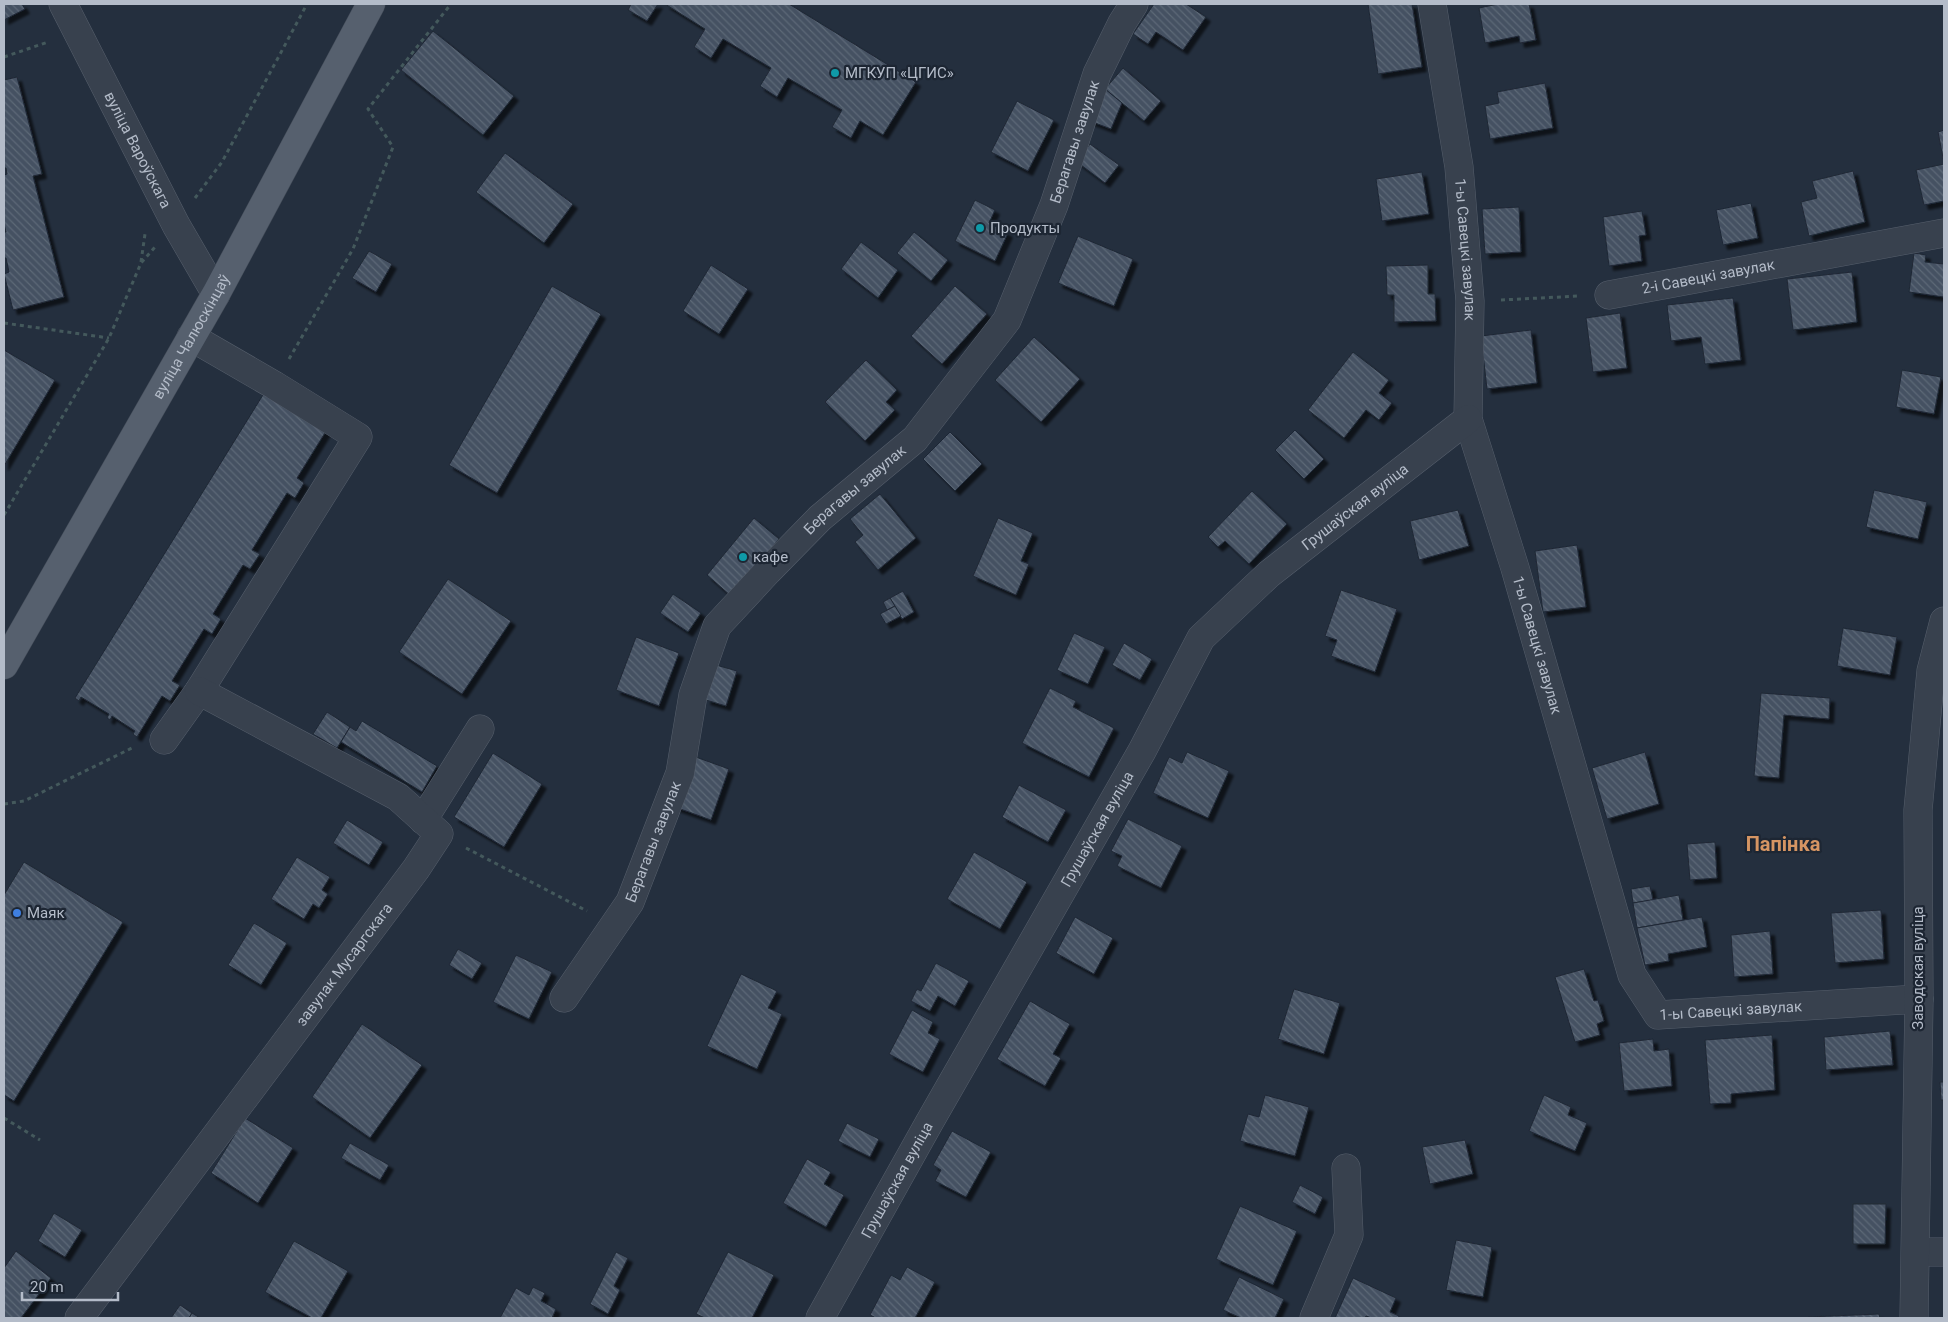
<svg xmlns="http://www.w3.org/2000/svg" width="1948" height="1322" viewBox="0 0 1948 1322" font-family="Roboto,sans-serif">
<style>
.building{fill:url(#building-back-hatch);stroke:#1f2835;filter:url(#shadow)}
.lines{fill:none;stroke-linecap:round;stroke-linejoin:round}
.minor-casing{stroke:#565f6c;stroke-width:29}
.major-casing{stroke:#414a57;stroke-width:29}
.path{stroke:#44595c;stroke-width:3;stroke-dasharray:4 4;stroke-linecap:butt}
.minor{stroke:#38414e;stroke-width:28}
.major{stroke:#56606e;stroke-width:28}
.culture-dot{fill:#0f9aa8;stroke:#1d2633;stroke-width:2}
.shop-dot{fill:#3f7fe0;stroke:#1d2633;stroke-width:2}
.labels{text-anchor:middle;stroke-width:4.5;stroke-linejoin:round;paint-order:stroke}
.poi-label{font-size:15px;fill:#b4bcc9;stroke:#1d2633;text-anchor:start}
.street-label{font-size:15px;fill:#b4bcc9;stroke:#1d2633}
.district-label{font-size:20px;font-weight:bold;fill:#d59563;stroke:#1d2633}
</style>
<defs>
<pattern id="building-back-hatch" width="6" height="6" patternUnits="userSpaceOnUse" patternTransform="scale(1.25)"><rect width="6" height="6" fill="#455162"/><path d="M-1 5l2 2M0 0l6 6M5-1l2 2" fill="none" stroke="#5d6877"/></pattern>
<filter id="shadow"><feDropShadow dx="4.5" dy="4.5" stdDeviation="1" flood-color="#0009"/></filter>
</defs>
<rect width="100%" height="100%" fill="#242f3e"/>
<g class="building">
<polygon points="4,4 22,4 25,9 4,20"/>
<polygon points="631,4 658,4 647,21 628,10"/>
<polygon points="665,4 789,4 916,82 883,135 860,121 851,138 832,127 842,110 788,78 777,97 760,86 771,68 723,39 711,58 694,47 705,29"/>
<polygon points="1154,4 1186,4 1206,17 1183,50 1156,32 1148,44 1133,34"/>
<polygon points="1368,4 1412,4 1422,67 1378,74"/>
<polygon points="1498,4 1529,4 1536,40 1520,43 1519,36 1485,43 1479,8"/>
<polygon points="433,31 514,96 483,135 401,70"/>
<polygon points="1123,68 1161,101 1144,121 1105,89"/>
<polygon points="17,77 42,174 33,176 64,297 13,310 4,274 9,272 6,258 4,258 4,232 6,232 4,224 4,175 7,174 6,168 4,168 4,80"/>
<polygon points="1545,83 1553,128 1490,139 1485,106 1499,103 1497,92"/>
<polygon points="1105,89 1122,103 1111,129 1090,121"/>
<polygon points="1017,101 1054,120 1028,171 991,152"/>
<polygon points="1944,130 1944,163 1938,132"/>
<polygon points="1090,144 1119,165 1105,183 1077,162"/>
<polygon points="505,153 573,204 544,243 476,192"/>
<polygon points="1944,164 1944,201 1924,205 1916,170"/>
<polygon points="1853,171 1865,222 1809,236 1801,202 1817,198 1812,181"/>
<polygon points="1422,172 1429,214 1382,221 1376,179"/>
<polygon points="975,200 995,210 989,223 1008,233 995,261 955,241"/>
<polygon points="1751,203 1758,238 1723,245 1716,210"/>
<polygon points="1519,207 1521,252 1485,254 1482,209"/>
<polygon points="1642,211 1646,235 1639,236 1642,261 1609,266 1603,217"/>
<polygon points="914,232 948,260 931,281 897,253"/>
<polygon points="1078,236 1133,259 1114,306 1058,283"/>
<polygon points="861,242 898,270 878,298 841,269"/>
<polygon points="369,251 392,264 376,292 352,278"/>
<polygon points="1914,253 1926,255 1925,262 1944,264 1944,297 1909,292"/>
<polygon points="711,265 748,289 719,334 683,311"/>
<polygon points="1428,265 1428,294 1435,294 1436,321 1394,322 1394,295 1387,295 1386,266"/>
<polygon points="1852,272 1857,322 1793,330 1787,279"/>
<polygon points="552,286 601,314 497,493 449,465"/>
<polygon points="955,286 987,314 942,364 911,336"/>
<polygon points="1733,298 1741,360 1705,364 1701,337 1671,341 1667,305"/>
<polygon points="1620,313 1627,368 1593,372 1586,318"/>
<polygon points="1531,330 1537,383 1487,389 1481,336"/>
<polygon points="1034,337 1080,379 1041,422 995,380"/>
<polygon points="4,350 55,380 4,466"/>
<polygon points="1353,352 1389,380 1379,393 1392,403 1379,420 1366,410 1344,438 1308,410"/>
<polygon points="866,360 897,390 886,402 895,410 865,441 825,402"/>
<polygon points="1902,370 1941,377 1934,414 1896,407"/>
<polygon points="266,390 328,428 297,478 304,483 295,498 287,493 252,550 260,554 250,569 243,565 213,614 221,619 212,634 204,629 172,681 180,685 170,701 162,696 137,737 133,734 135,731 112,716 110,720 107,718 109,714 81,697 79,701 75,698"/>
<polygon points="1295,430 1324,459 1304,479 1275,450"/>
<polygon points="950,432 982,464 955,491 923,459"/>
<polygon points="1874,490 1927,502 1918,539 1866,527"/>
<polygon points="1252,491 1287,524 1249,564 1225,541 1218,547 1208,537"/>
<polygon points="880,494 916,538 878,570 855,542 863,535 850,519"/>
<polygon points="1458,510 1469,546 1419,560 1410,521"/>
<polygon points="754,518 779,539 731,596 707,575"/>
<polygon points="998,518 1033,533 1021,561 1029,564 1016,595 973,576"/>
<polygon points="1577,545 1586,607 1543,612 1535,551"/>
<polygon points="448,579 511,621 462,694 399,652"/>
<polygon points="1341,590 1397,609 1375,672 1331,656 1337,640 1325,636"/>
<polygon points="903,591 914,612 902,619 890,598"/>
<polygon points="673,594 701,613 688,632 660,613"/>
<polygon points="890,598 895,606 887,610 883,602"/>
<polygon points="895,606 901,616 886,624 880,614"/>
<polygon points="1843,628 1897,637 1890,675 1837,666"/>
<polygon points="1074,633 1105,647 1088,684 1057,670"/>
<polygon points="636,637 679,653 659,706 616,690"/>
<polygon points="1124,643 1152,659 1140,680 1112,665"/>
<polygon points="716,665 737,671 726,706 706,700"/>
<polygon points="1050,688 1076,701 1073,707 1114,728 1089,777 1022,743"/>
<polygon points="1761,693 1830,698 1829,719 1784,715 1779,778 1754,776"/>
<polygon points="327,712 350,727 337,748 313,734"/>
<polygon points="362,721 437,766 422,792 341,742 350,727 356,731"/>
<polygon points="1187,752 1229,771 1208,818 1153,793 1169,757 1182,763"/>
<polygon points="1645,752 1659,804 1607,819 1592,768"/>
<polygon points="493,753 542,784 504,847 454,817"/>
<polygon points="693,756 729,769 711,820 675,807"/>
<polygon points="1019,785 1066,810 1048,842 1002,817"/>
<polygon points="1128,819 1182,846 1161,888 1117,866 1122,856 1111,851"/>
<polygon points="347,820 383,842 369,865 333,843"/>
<polygon points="1715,842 1717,878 1690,880 1687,844"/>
<polygon points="974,852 1027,882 1000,929 947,899"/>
<polygon points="297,857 330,877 322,890 328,894 319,908 313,904 304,919 271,899"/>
<polygon points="24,862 123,922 14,1101 4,1095 4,895"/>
<polygon points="1650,886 1653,900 1633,903 1631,889"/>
<polygon points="1679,895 1683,920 1637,928 1633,903"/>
<polygon points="1881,910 1884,959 1835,963 1831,913"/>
<polygon points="1075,917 1113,938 1094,974 1056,953"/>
<polygon points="1702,917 1707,947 1668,954 1669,961 1645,965 1637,928"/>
<polygon points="254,923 287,943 261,985 228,965"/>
<polygon points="1770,931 1773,974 1734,977 1731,935"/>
<polygon points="458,949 482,963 472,979 449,965"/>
<polygon points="516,955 552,972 529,1019 493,1002"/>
<polygon points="936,963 969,981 955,1006 938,996 930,1011 911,1001 917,989 921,991"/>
<polygon points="1584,969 1594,1001 1598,1000 1604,1021 1597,1024 1600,1035 1575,1042 1555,977"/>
<polygon points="741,974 777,991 768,1008 782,1014 757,1069 707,1046"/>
<polygon points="1294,989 1340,1003 1324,1054 1278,1039"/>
<polygon points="1030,1001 1070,1024 1053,1054 1061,1058 1045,1086 997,1059"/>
<polygon points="912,1010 933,1022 928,1033 940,1039 923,1072 889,1054"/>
<polygon points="362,1024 422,1065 370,1138 312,1097"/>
<polygon points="1890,1031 1893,1065 1826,1070 1824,1037"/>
<polygon points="1772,1035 1775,1090 1731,1094 1731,1103 1710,1104 1705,1040"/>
<polygon points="1653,1039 1654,1051 1669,1049 1672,1086 1624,1091 1619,1043"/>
<polygon points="1940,1082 1944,1082 1944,1100 1941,1100"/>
<polygon points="1265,1095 1309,1107 1295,1156 1240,1141 1248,1114 1259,1117"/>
<polygon points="1544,1095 1571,1107 1568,1115 1587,1123 1575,1151 1529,1131"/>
<polygon points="245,1118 293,1148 258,1203 211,1173"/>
<polygon points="847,1123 879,1139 870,1157 838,1141"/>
<polygon points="952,1131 991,1152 966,1197 935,1181 941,1170 933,1165"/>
<polygon points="1465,1140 1473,1174 1430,1184 1422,1147"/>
<polygon points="350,1143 389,1165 380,1180 341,1158"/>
<polygon points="807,1159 831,1172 824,1184 844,1195 826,1227 783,1203"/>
<polygon points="1300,1185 1323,1197 1315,1214 1292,1202"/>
<polygon points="1853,1204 1886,1204 1885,1244 1853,1244"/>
<polygon points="1240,1206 1297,1231 1273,1285 1216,1259"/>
<polygon points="54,1213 82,1230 65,1257 38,1241"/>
<polygon points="1456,1240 1492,1247 1483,1297 1446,1290"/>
<polygon points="294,1241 348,1271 321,1318 312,1318 265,1292"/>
<polygon points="16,1251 51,1278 21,1318 4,1318 4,1268"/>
<polygon points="616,1252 628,1258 614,1286 620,1290 608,1314 590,1304"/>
<polygon points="728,1252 774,1275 752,1318 705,1318 696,1314"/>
<polygon points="907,1267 935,1282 915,1318 876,1318 870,1315 891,1275 900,1280"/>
<polygon points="1239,1277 1284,1299 1275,1318 1241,1318 1223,1310"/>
<polygon points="1353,1278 1396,1298 1390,1312 1399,1316 1398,1318 1372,1318 1366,1316 1365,1318 1335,1318"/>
<polygon points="533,1287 545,1293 541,1301 556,1309 552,1318 500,1318 516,1288 529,1295"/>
<polygon points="180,1305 192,1313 189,1318 171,1318"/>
<polygon points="192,1313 200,1318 189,1318"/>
<polygon points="1879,1314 1880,1318 1808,1318 1808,1317"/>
</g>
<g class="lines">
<g class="minor-casing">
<g id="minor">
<path id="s1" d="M63,4l113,221 40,69"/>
<path id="s2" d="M1432,4l27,163 11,134 -2,118 47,149 117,407 26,40 261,-16"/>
<path id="s3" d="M1609,295l335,-62"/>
<polyline points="164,740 199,691 358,437 274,385 191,337"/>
<polyline points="423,820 480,729"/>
<path id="s4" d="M564,998l66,-96 50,-129 13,-78 24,-69 51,-55 52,-53 95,-79 92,-119 47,-115 43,-131 25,-51 12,-19"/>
<polyline points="1916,1252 1944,1252"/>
<path id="s5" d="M79,1318l337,-449 23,-35 -41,-37 -199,-106"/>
<path id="s6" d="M820,1318l109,-195 213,-372 59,-113 68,-64 199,-155"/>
<polyline points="1314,1318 1349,1235 1346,1168"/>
<polyline points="1914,1318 1919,999 1918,810 1931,671 1944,621"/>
</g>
</g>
<g class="major-casing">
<g id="major">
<path id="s7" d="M4,665l212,-371 155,-290"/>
</g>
</g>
<g class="path">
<polyline points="4,57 48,42"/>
<polyline points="195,198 222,162 307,4"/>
<polyline points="141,262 145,234"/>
<polyline points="1501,300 1579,296"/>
<polyline points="4,323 109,338"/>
<polyline points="289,359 353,249 393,147 368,109 451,4"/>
<polyline points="4,515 109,338 141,263 155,247"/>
<polyline points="4,804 24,801 134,747"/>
<polyline points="466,848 587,911"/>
<polyline points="4,1118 40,1140"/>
</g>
<use href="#minor" class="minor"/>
<use href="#major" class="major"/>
</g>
<g class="culture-dot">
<circle cx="835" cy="73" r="5"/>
<circle cx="980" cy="228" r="5"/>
<circle cx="743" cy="557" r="5"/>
</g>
<circle class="shop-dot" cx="17" cy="913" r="5"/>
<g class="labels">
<g class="poi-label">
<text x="845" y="78">МГКУП «ЦГИС»</text>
<text x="990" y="233">Продукты</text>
<text x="753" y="562">кафе</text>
<text x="27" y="918">Маяк</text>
</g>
<g class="street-label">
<text dy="5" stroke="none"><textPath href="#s4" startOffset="1021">Берагавы завулак</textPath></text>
<text dy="5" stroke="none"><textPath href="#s1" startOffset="164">вуліца Вароўскага</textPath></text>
<text dy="5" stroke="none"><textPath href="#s2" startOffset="248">1-ы Савецкі завулак</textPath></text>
<text dy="5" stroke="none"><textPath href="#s3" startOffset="101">2-і Савецкі завулак</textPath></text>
<text dy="5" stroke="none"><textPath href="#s7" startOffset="378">вуліца Чалюскінцаў</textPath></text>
<text dy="5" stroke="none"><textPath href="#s4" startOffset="601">Берагавы завулак</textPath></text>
<text dy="5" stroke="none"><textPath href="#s6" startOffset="982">Грушаўская вуліца</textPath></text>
<text dy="5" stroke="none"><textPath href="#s2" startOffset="654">1-ы Савецкі завулак</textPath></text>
<text dy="5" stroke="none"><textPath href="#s6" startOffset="562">Грушаўская вуліца</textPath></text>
<text dy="5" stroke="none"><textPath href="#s4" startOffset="181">Берагавы завулак</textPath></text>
<text dy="5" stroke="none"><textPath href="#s5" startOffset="442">завулак Мусаргскага</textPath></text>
<text transform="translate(1918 968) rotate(-90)" y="5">Заводская вуліца</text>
<text dy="5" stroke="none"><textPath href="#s2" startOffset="1118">1-ы Савецкі завулак</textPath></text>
<text dy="5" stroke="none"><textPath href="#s6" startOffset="158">Грушаўская вуліца</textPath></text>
</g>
<g class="district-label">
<text x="1783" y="851">Папінка</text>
</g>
</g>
<rect width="1948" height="1322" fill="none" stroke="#b4bcc9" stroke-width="10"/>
<path d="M22 1292v8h96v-8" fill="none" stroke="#b4bcc9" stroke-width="2.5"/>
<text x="30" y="1292" font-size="15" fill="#b4bcc9" stroke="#1d2633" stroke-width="4" paint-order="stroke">20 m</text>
</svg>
